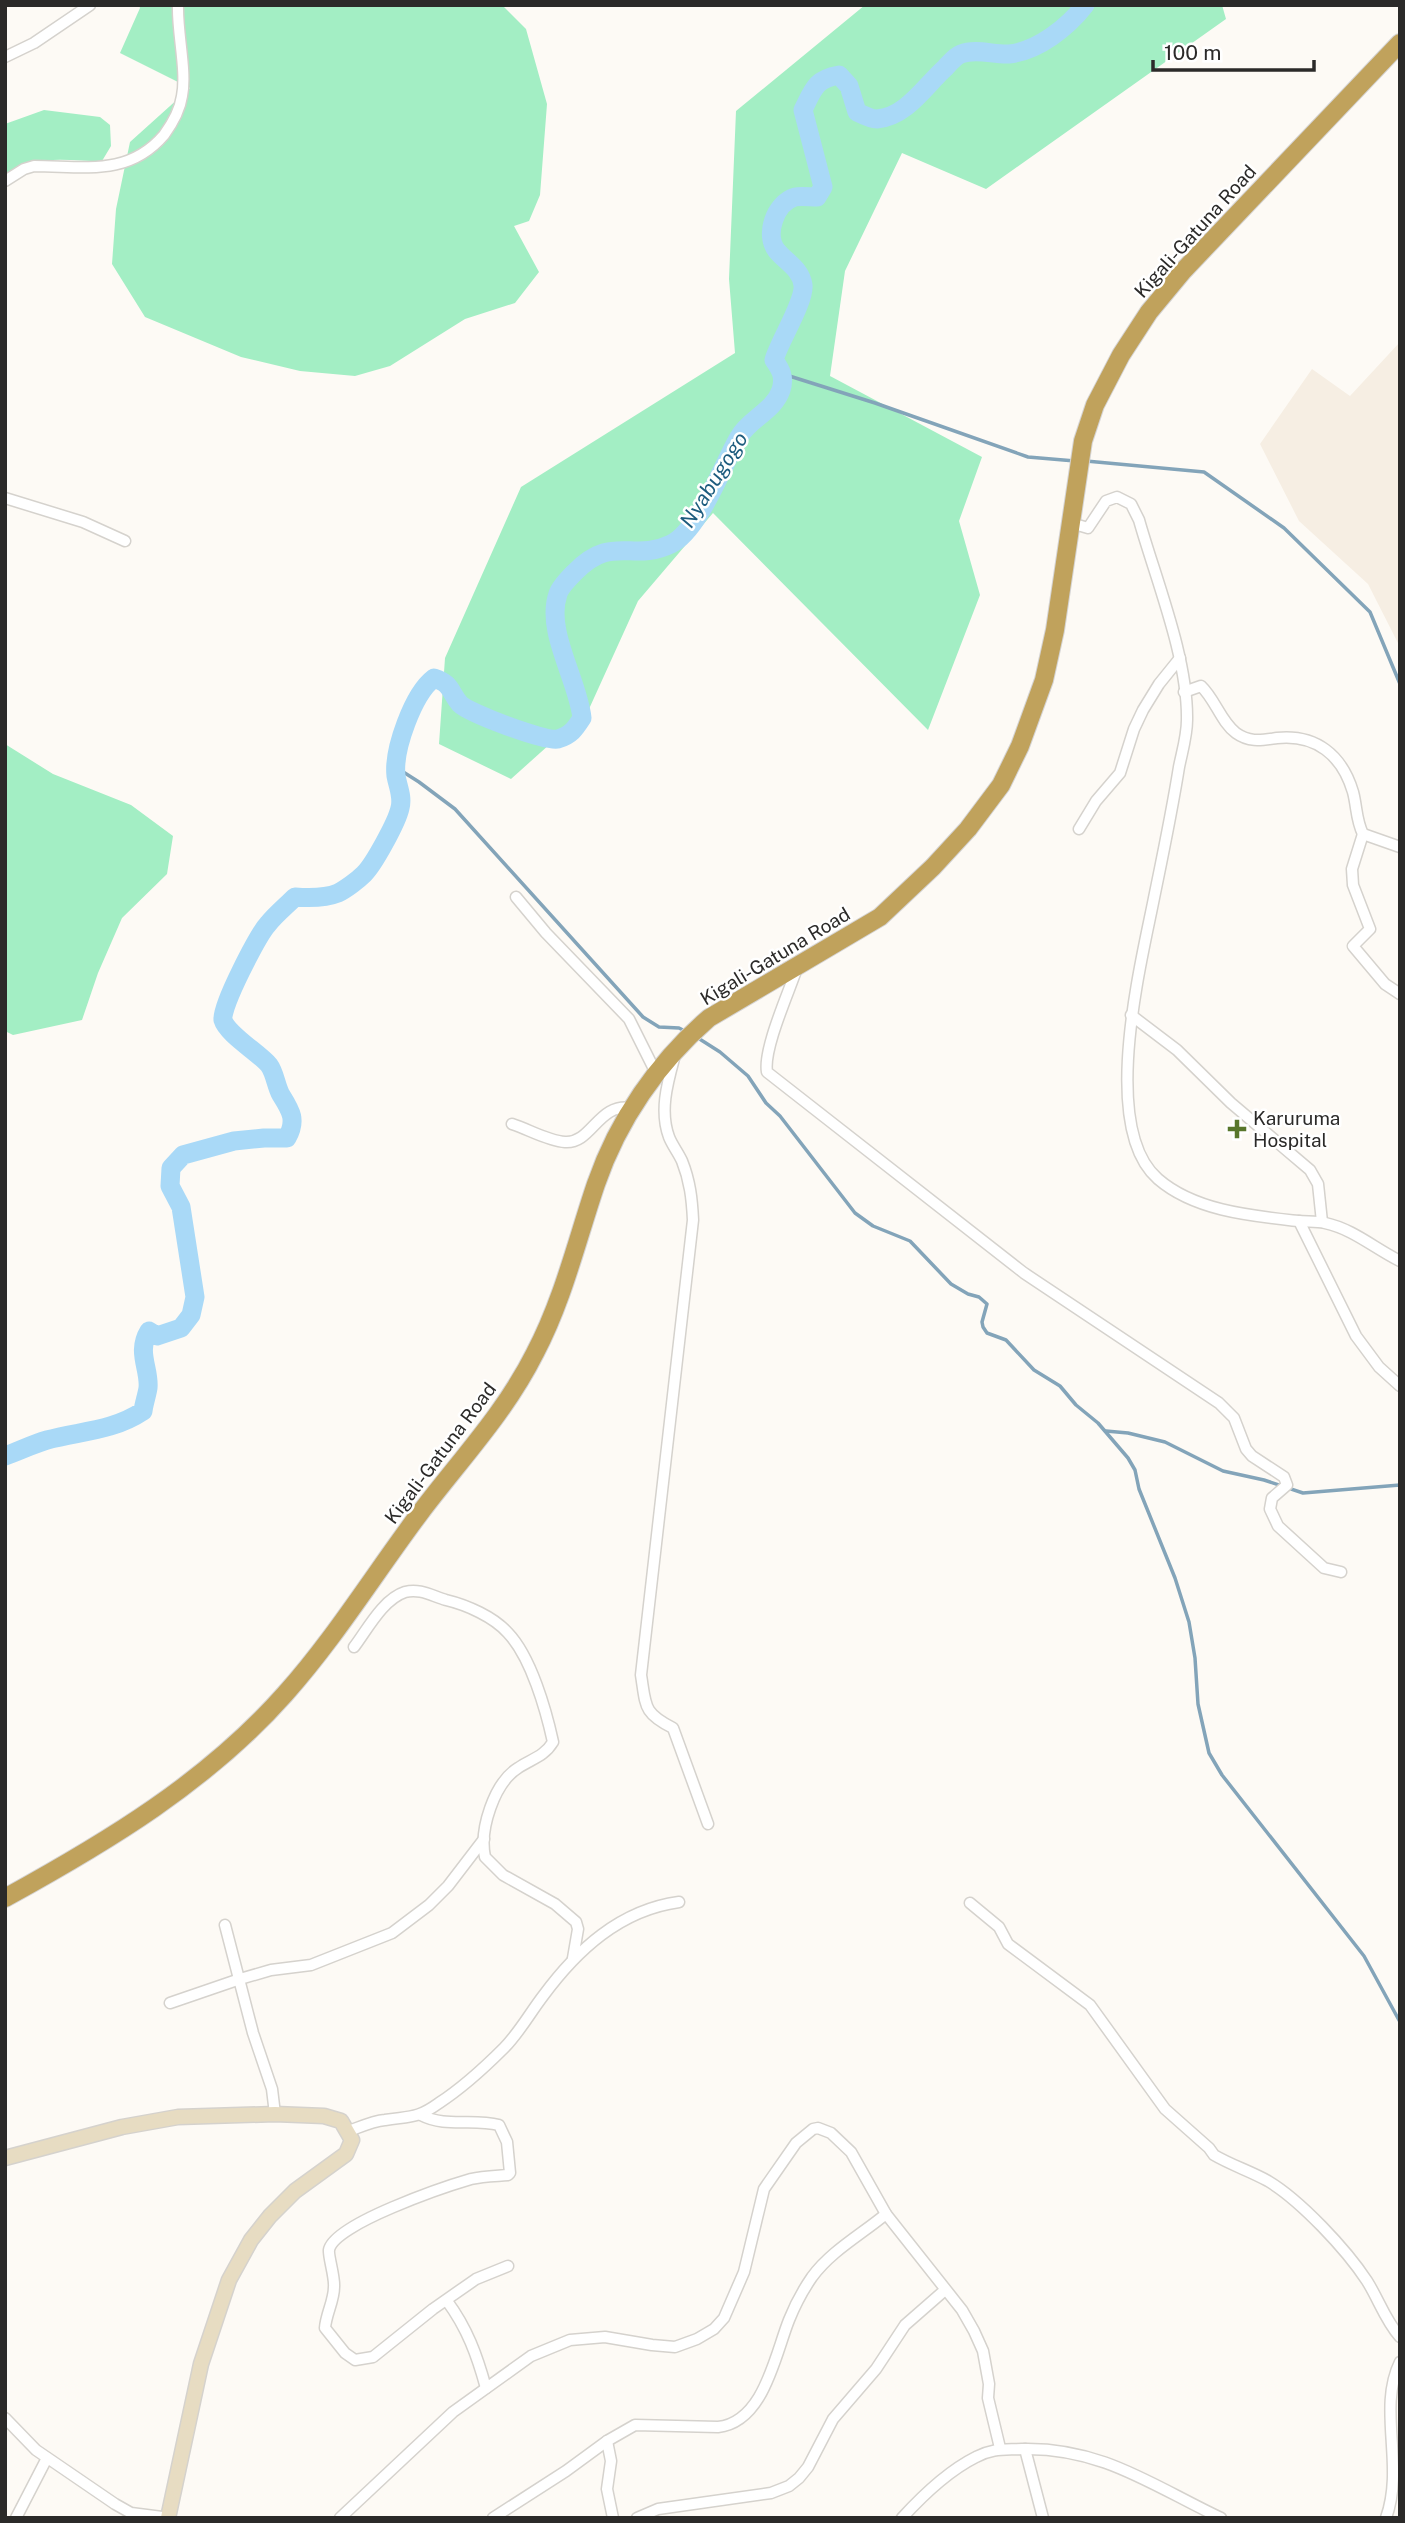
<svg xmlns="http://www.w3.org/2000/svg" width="1405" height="2523" viewBox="0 0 1405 2523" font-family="'Public Sans',sans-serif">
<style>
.built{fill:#f6eee3}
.green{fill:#a3eec4}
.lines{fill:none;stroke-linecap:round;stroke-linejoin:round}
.stream{stroke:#83a4b9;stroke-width:3.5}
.river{stroke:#a9d9f7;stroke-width:19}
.minor-casing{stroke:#d5d2cd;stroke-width:13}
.secondary-casing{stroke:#d5d2cd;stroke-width:17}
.trunk-casing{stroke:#d5d4d4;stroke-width:20}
.minor{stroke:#fff;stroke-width:10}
.secondary{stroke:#e7dcc2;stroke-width:14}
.trunk{stroke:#c0a25c;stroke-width:18}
.poi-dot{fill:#58762b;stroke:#fff;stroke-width:2.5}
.labels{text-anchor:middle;stroke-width:5;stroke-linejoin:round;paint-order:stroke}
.street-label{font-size:19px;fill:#2b2a29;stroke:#fff}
.poi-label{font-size:19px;fill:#2b2a29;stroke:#fff;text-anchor:start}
.water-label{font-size:21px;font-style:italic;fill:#1d5c7e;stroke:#fff}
</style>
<rect width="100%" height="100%" fill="#fdfaf5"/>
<polygon class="built" points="1400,342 1400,647 1368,584 1299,521 1260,444 1312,369 1350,396"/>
<g class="green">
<polygon points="139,5 502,5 526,29 547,104 540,195 529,221 514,226 539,272 515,303 465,319 390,366 355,376 300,371 241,357 145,317 112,264 116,209 130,142 190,88 120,53 140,8"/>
<polygon points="865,5 1222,5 1226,19 986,189 902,153 845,271 830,376 982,457 959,521 980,595 928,730 713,513 638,601 589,709 511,779 439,744 445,658 521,487 735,353 729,279 736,111"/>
<path d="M44,110l56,7 10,8 1,21 -9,15c-33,0 -71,-8 -97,15v-52z"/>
<polygon points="5,744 53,774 131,805 173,836 167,874 122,918 98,973 82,1020 13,1035 5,1031"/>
</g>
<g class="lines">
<g class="stream">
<polyline points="783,374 875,403 1028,457 1075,461"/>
<polyline points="1086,461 1204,472 1284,528 1370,612 1400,684"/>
<polyline points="397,768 419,782 455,809 643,1017 659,1027 679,1028 685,1031"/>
<polyline points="698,1038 720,1052 748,1076 766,1103 780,1116 855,1213 873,1226 910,1241 951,1284 968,1294 979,1297 987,1304 982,1322 983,1327 987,1333 1006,1340 1034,1370 1060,1386 1076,1405 1098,1423 1128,1458 1135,1470 1139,1489 1175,1578 1189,1622 1195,1658 1198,1704 1209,1753 1222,1775 1364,1956 1400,2022"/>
<polyline points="1106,1431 1128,1433 1165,1442 1223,1471 1264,1480 1303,1493 1400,1485"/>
</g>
<path class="river" d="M5,1456c14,-5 28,-12 42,-16 34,-9 66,-9 96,-29 1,-8 4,-16 5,-23 2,-19 -12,-36 1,-57l8,5 24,-8 10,-13 4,-18 -14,-90 -11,-21 1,-18 12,-13 51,-14 30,-3h23c10,-18 4,-27 -6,-43 -5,-9 -6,-22 -12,-30 -10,-12 -42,-31 -46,-45 -3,-12 35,-85 45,-96 8,-10 18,-18 27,-27 14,1 31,1 43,-4 8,-4 20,-13 26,-19 10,-10 33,-52 36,-66 3,-11 -2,-21 -4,-32 -3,-26 17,-82 38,-98 18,6 15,13 26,26 9,9 85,38 98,35 13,-4 17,-10 24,-21 -4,-38 -37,-87 -24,-124 2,-7 10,-15 16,-21 38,-40 58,-10 97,-29 28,-13 52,-80 68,-107 10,-18 35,-26 42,-47 4,-13 0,-20 -7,-30 5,-18 31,-59 29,-75 -2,-16 -17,-23 -26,-34 -13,-16 -2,-48 18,-54 6,-1 15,0 22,0l6,-10 -20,-77c10,-20 12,-31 36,-35l10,11 8,26c6,3 14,7 20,7 29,-2 48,-33 68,-51 4,-4 10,-12 16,-14 15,-6 33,1 48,0 29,-3 59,-27 76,-49"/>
<g class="minor-casing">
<g id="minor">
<polyline points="5,57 34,43 90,5"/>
<path d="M5,181l19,-12 10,-3c50,0 94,11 130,-31 8,-11 16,-25 18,-39 5,-25 -5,-63 -4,-91"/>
<polyline points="5,498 83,522 125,541"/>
<path d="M1071,523l17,5 18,-27 11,-4 14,7 8,16c17,60 49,138 48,200 0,16 -5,32 -8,47 -7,44 -16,87 -25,131 -13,66 -55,230 4,281 37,32 94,37 140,42 9,1 18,0 27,2 28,6 49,25 75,38"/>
<path d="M1184,692l17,-6c14,13 20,36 35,47 14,10 26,7 41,5 39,-4 65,17 76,54 4,15 3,28 10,42l37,13"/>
<polyline points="1079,829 1096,801 1120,773 1134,729 1143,710 1159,684 1180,658"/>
<polyline points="1363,834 1352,869 1353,885 1370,929 1353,946 1385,984 1400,994"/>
<polyline points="516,897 546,933 629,1019 656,1073"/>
<path d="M797,968c-8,24 -34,81 -30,104l257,201 195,130 15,15 12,31 6,7 32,21 3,8 -15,13 -2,11 8,17 46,42 17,4"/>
<polyline points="1131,1015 1177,1050 1231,1103 1310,1170 1318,1184 1322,1222"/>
<path d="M675,1055c-7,26 -16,55 -6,82 3,8 9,15 13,24 8,20 10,38 11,59l-52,455c5,31 2,38 32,53l35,96"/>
<path d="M512,1124c16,5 36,17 53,18 27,2 33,-40 67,-34"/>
<polyline points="1299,1221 1356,1336 1379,1367 1400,1386"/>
<path d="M354,1647c13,-17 29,-48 51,-55 15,-4 27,4 41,8 21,5 48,17 62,33 23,24 38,77 45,109 -9,15 -22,17 -35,26 -24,15 -39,62 -33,89l18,18 52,29 21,18 2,7 -5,29"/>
<path d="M970,1903l29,24 9,17 82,61 75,104 44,39 5,7c17,10 36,16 54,26 32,19 78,68 99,100 12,19 18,39 33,56"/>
<polyline points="225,1925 253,2033 272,2089 275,2114"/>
<polyline points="170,2003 240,1979 271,1970 311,1965 392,1933 429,1905 448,1886 484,1839"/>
<path d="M421,2115c25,13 51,3 78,10l8,17 3,31 -2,2c-12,1 -25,1 -37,4 -24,7 -138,45 -142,71 -1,6 6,27 5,37 0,14 -8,27 -9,41l20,25 10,7 18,-3 60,-48 43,-30 32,-13"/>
<path d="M349,2131c11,-4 24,-10 36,-11 25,-4 32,-1 54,-17 23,-15 46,-36 65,-55 15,-15 26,-35 39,-52 34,-46 77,-86 136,-94"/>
<path d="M447,2301c20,27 30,54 39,87"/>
<polyline points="5,2418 36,2450 115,2504 131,2513 170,2518"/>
<polyline points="607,2441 611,2461 607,2489 613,2518"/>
<polyline points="1025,2449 1043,2518"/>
<polyline points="16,2518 47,2458"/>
<polyline points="340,2518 453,2412 531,2356 570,2340 605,2337 652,2345 675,2347 697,2339 714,2329 724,2318 744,2272 764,2189 796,2143 813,2129 818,2128 831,2133 851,2152 886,2214 962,2310 974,2331 983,2351 989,2384 988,2398 1000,2448"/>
<path d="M493,2518l73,-47 41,-30 28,-16 83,2c46,-5 57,-72 71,-107 6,-15 14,-30 23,-43 19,-26 50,-43 74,-63"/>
<polyline points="637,2518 658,2509 771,2493 789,2486 799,2478 808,2467 833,2419 876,2369 905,2325 945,2290"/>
<path d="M902,2518c21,-23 46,-47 74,-61 17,-9 28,-7 46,-8 80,-2 131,37 199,69"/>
<path d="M1386,2518c19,-53 -9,-109 14,-156"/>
</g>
</g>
<g class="secondary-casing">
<polyline id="secondary" points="5,2158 122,2127 178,2117 275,2114 324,2116 341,2121 352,2140 346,2154 295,2191 270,2216 251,2240 229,2280 201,2364 168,2518"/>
</g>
<g class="trunk-casing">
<path id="trunk" d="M5,1898c102,-56 202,-116 280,-204 50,-56 90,-121 135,-181 40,-53 85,-100 115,-160 28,-53 42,-113 61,-169 22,-64 62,-122 113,-166l171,-101 53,-50 35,-38 33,-44 19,-39 24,-66 11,-50 28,-189 12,-36 26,-50 28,-43 34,-41 217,-228"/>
</g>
<use href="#minor" class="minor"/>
<use href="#secondary" class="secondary"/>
<use href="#trunk" class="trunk"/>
</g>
<path class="poi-dot" d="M1233.5 1118.5h7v7h7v7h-7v7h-7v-7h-7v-7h7z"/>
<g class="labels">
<g class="street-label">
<text transform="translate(1195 231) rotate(-48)" y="7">Kigali-Gatuna Road</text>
<text transform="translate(775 956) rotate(-31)" y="7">Kigali-Gatuna Road</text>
<text transform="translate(440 1453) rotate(-53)" y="7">Kigali-Gatuna Road</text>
</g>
<g class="poi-label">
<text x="1253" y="1125">Karuruma<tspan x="1253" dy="22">Hospital</tspan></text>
</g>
<g class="water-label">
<text transform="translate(714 480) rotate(-58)" y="7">Nyabugogo</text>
</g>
</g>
<rect width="1405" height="2523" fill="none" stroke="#2b2a29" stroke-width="14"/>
<path d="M1153 60v10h161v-10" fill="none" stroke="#2b2a29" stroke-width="3.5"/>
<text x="1164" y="60" font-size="21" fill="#2b2a29" stroke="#ffffff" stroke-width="5" paint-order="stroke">100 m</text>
</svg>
